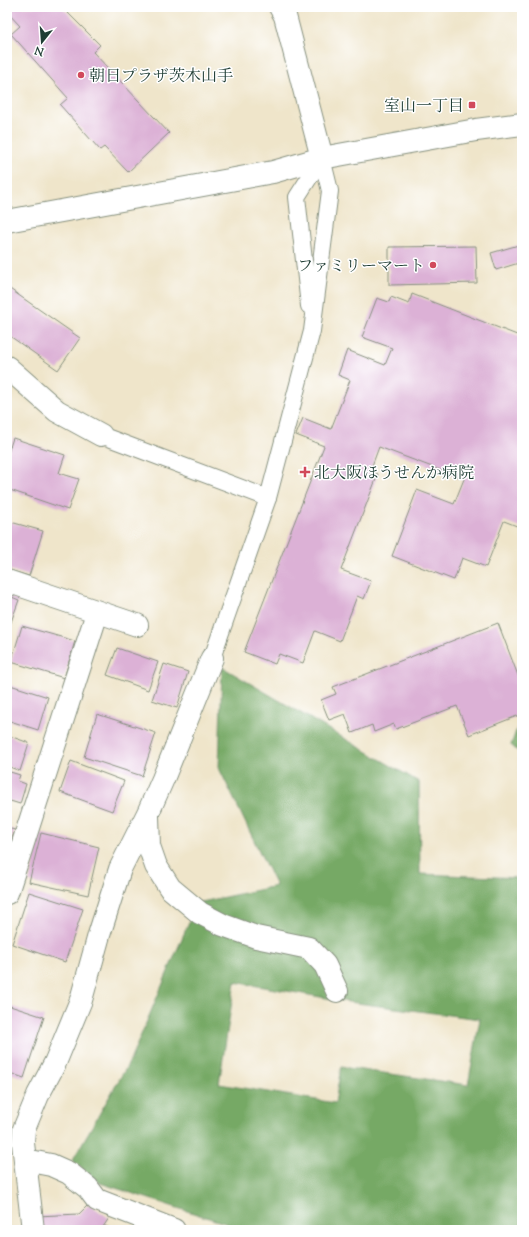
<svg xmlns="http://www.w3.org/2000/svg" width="529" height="1237" viewBox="0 0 529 1237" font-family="'Sorts Mill Goudy','Noto Serif JP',serif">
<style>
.forest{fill:#76a965;stroke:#4a734c;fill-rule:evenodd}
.building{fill:#dcb1d6}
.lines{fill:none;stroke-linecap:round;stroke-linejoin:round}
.service-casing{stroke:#87917f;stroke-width:18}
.minor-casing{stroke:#87917f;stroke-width:24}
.tertiary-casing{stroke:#87917f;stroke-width:24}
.service{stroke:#fff;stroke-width:16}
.minor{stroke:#fff;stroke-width:22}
.tertiary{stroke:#fff;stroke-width:22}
.poi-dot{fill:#d1495b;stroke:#fff;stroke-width:1.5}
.labels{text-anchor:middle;stroke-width:3;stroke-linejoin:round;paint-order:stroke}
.poi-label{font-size:16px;fill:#1f3d34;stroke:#fff;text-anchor:start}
</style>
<rect width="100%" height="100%" fill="#fff"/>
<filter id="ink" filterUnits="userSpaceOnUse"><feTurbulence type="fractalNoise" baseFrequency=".025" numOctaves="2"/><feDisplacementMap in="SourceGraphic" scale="8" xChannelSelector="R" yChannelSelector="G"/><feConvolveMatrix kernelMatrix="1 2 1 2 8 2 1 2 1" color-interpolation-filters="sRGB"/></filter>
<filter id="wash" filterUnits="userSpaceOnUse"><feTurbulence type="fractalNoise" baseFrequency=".012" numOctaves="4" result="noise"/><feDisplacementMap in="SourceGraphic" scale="16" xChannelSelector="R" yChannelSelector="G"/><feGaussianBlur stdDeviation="0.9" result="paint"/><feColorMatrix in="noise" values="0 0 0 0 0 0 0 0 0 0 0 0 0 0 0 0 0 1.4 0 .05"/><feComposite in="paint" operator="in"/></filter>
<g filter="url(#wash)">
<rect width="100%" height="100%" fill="#efe5ca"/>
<g class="forest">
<path d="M222,667l197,115 1,92 102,4v352h-276l-146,-47 -28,-22 58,-100 67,-158 79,-17 -57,-118zM235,982l114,20 131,17 -12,66 -127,-18 -6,36 -116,-19z"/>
<polygon points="522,715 522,755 511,745"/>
</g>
<g id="blocks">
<g class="building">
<polygon points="7,7 62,7 100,45 93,52 169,133 128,172 104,147 100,150 60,105 68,98 11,34 20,26 7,12"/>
<polygon points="522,244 522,262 496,270 491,253"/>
<polygon points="476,246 477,283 389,285 389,247"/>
<polygon points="7,287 80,338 58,370 7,334"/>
<polygon points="412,294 522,337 522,528 504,521 486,567 462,558 454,580 392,556 417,490 454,504 464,479 379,447 370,471 378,474 341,570 371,581 364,599 357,596 340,641 315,631 303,663 279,654 275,664 244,652 324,446 296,435 303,418 331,429 350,380 338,375 347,350 385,365 392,348 362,337 377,298 389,302 391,297 409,304"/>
<polygon points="13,438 65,455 59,473 79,479 68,510 7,489 7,456"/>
<polygon points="7,521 43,531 29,576 7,569"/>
<polygon points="7,595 19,600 7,633"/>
<polygon points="498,623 522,686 522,714 469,735 457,706 396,729 394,724 374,732 372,725 352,733 345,714 329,720 321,700 336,694 333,687"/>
<polygon points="22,626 75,641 64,678 11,662"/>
<polygon points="117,648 158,662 148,690 107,675"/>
<polygon points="164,664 188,672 177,708 152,700"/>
<polygon points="7,684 48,697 38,730 7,720"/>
<polygon points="97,714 156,733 142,776 84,757"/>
<polygon points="7,735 29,743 20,771 7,766"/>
<polygon points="71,761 124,781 112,811 60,792"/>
<polygon points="7,771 20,775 18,781 26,784 20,804 7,800"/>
<polygon points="7,828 15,830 7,854"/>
<polygon points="41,833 99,847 88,895 29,882"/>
<polygon points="29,892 83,909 65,962 12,944"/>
<polygon points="7,1005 44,1017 24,1078 7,1072"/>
<polygon points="89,1204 109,1218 101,1230 39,1230 37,1216 79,1214"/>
<polygon points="105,1226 116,1230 104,1230"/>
</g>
</g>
</g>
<g filter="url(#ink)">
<use href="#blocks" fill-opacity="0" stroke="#87917f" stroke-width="1"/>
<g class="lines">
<g class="service-casing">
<g id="service">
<polyline points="309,306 297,197 322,158"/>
<polyline points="101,435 268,498"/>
<polyline points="212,658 268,498 312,331 330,191 322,158"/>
</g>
</g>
<g class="minor-casing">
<g id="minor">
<polyline points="280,7 285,16 322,158"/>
<polyline points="7,367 57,411 101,435"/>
<polyline points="7,581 137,625"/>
<polyline points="148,816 149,846 156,866 170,888 200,913 223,925 256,937 309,948 325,965 337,991"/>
<polyline points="7,893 97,613"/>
<polyline points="25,1160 51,1165 69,1173 88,1188 97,1200 174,1230"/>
<polyline points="33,1230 23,1143 24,1129 38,1095 55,1063 81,1000 99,935 120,869 148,813 163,779 212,658"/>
</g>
</g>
<g class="tertiary-casing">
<polyline id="tertiary" points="7,221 273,172 322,158 476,130 522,124"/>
</g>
<use href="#service" class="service"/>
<use href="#minor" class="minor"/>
<use href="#tertiary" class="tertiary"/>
</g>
</g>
<g class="poi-dot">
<circle cx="81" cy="75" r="4"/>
<rect x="468" y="101" width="8" height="8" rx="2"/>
<circle cx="433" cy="265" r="4"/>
<path d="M303 466h4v4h4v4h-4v4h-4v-4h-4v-4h4z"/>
</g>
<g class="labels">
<g class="poi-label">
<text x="89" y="81">朝日プラザ茨木山手</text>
<text x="464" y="111" text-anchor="end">室山一丁目</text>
<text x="425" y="271" text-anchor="end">ファミリーマート</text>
<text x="314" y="478">北大阪ほうせんか病院</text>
</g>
</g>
<rect width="529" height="1237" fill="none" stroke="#fff" stroke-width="24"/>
<g transform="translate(42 42) rotate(197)" stroke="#ffffff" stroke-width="3" paint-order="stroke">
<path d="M0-3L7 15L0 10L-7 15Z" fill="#1f3d34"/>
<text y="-6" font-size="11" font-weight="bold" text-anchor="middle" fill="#1f3d34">N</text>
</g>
</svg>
